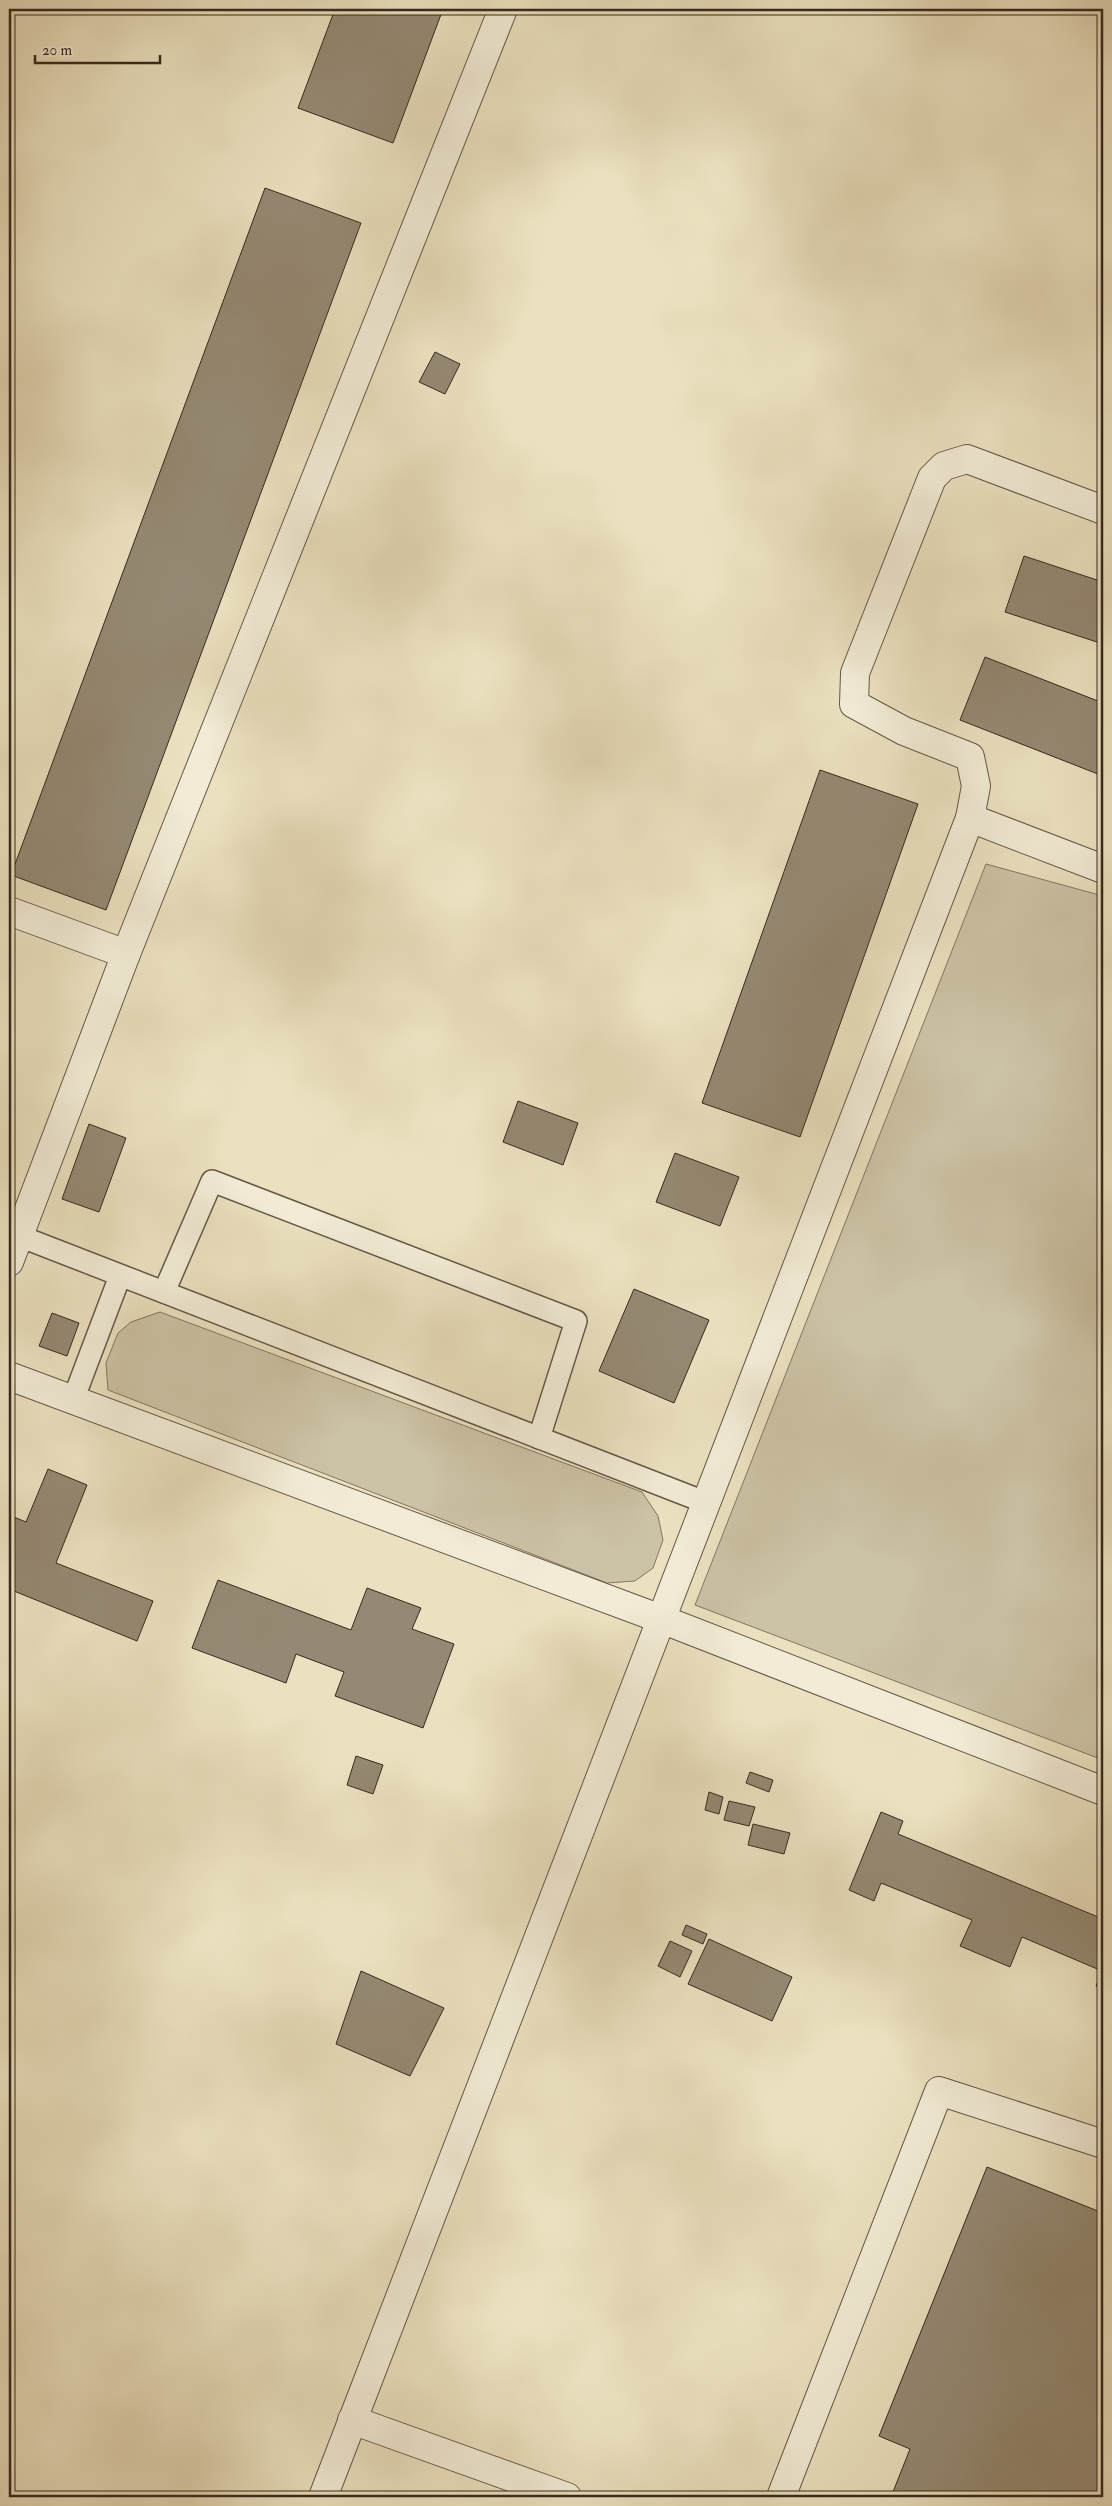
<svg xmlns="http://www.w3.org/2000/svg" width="1112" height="2506" viewBox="0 0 1112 2506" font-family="'IM FELL Double Pica',serif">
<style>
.green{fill:#ccc2a5;stroke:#827662}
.building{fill:#958973;stroke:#37291f}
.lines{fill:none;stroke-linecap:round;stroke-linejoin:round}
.lane-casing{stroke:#645747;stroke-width:24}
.street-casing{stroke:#645747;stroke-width:30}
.lane{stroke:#f2ecd6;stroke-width:21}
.street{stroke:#f2ecd6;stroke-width:28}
</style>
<rect width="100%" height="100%" fill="#ebe1c0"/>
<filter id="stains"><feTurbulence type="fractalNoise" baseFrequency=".004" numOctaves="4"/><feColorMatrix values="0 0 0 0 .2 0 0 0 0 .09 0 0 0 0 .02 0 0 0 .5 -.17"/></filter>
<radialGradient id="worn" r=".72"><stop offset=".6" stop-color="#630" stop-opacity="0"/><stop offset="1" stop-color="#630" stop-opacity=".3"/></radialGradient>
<g class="green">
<polygon points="986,864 1103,896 1103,1760 695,1605"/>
<polygon points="160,1312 642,1492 658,1516 663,1540 653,1568 635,1581 607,1583 108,1390 106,1363 118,1333 131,1322"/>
</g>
<g class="building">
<polygon points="335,9 443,9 393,143 298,108"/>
<polygon points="265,188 361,223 106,910 11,875"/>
<polygon points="435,352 460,364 445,394 419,382"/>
<polygon points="1024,556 1103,582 1103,644 1005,612"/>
<polygon points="985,657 1103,703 1103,776 960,720"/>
<polygon points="820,770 918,804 800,1137 702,1103"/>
<polygon points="518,1101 578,1123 563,1165 503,1142"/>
<polygon points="89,1124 126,1138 99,1212 62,1199"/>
<polygon points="675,1153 739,1177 720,1226 656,1202"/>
<polygon points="634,1289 709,1320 674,1403 599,1371"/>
<polygon points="52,1313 79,1323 67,1356 39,1346"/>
<polygon points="48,1469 87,1485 56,1563 153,1601 137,1641 9,1589 9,1515 26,1522"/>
<polygon points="218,1580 351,1630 367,1588 421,1608 412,1629 454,1644 423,1728 335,1696 344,1672 296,1654 286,1683 192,1648"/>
<polygon points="356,1756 383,1765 373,1794 347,1785"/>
<polygon points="750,1772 773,1780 769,1792 746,1783"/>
<polygon points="709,1792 723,1797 719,1814 705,1810"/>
<polygon points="729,1801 755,1807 749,1826 724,1820"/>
<polygon points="881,1812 903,1821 898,1834 1103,1919 1103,1989 1096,1986 1102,1971 1022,1937 1010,1967 960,1946 972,1920 881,1883 874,1901 849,1890"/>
<polygon points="753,1824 790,1833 784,1854 748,1845"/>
<polygon points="686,1925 707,1934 703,1944 682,1935"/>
<polygon points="709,1939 792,1977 772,2021 688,1984"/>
<polygon points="670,1941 692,1951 680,1977 658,1966"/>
<polygon points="361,1971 444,2008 410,2076 336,2044"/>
<polygon points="987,2167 1103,2213 1103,2497 891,2497 910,2449 879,2436"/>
</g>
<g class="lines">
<g class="lane-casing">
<g id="lane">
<polyline points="9,1232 707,1503"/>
<polyline points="164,1292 212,1181 576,1321 539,1438"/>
<polyline points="73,1400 120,1276"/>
</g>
</g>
<g class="street-casing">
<g id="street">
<polyline points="970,818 1103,869"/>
<polyline points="9,911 126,954"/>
<polyline points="9,1262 126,954 503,9"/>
<polyline points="9,1376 661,1619 1103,1791"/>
<polyline points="352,2420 567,2497"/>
<polyline points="323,2497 970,818 976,786 970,757 904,731 854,704 855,673 932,478 944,466 967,459 1103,510"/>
<polyline points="781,2497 939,2091 1103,2144"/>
</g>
</g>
<use href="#lane" class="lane"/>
<use href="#street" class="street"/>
</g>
<rect width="1112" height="2506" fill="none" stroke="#ebe1c0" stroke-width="30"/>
<rect x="10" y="10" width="1092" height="2486" fill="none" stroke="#37291f" stroke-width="2.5"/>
<rect x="15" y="15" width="1082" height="2476" fill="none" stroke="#37291f"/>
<path d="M35 55v8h125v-8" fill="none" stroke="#37291f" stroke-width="2.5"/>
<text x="42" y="55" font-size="15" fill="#37291f" stroke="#f2ecd6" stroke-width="4" paint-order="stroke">20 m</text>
<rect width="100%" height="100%" filter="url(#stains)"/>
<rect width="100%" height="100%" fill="url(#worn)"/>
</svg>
